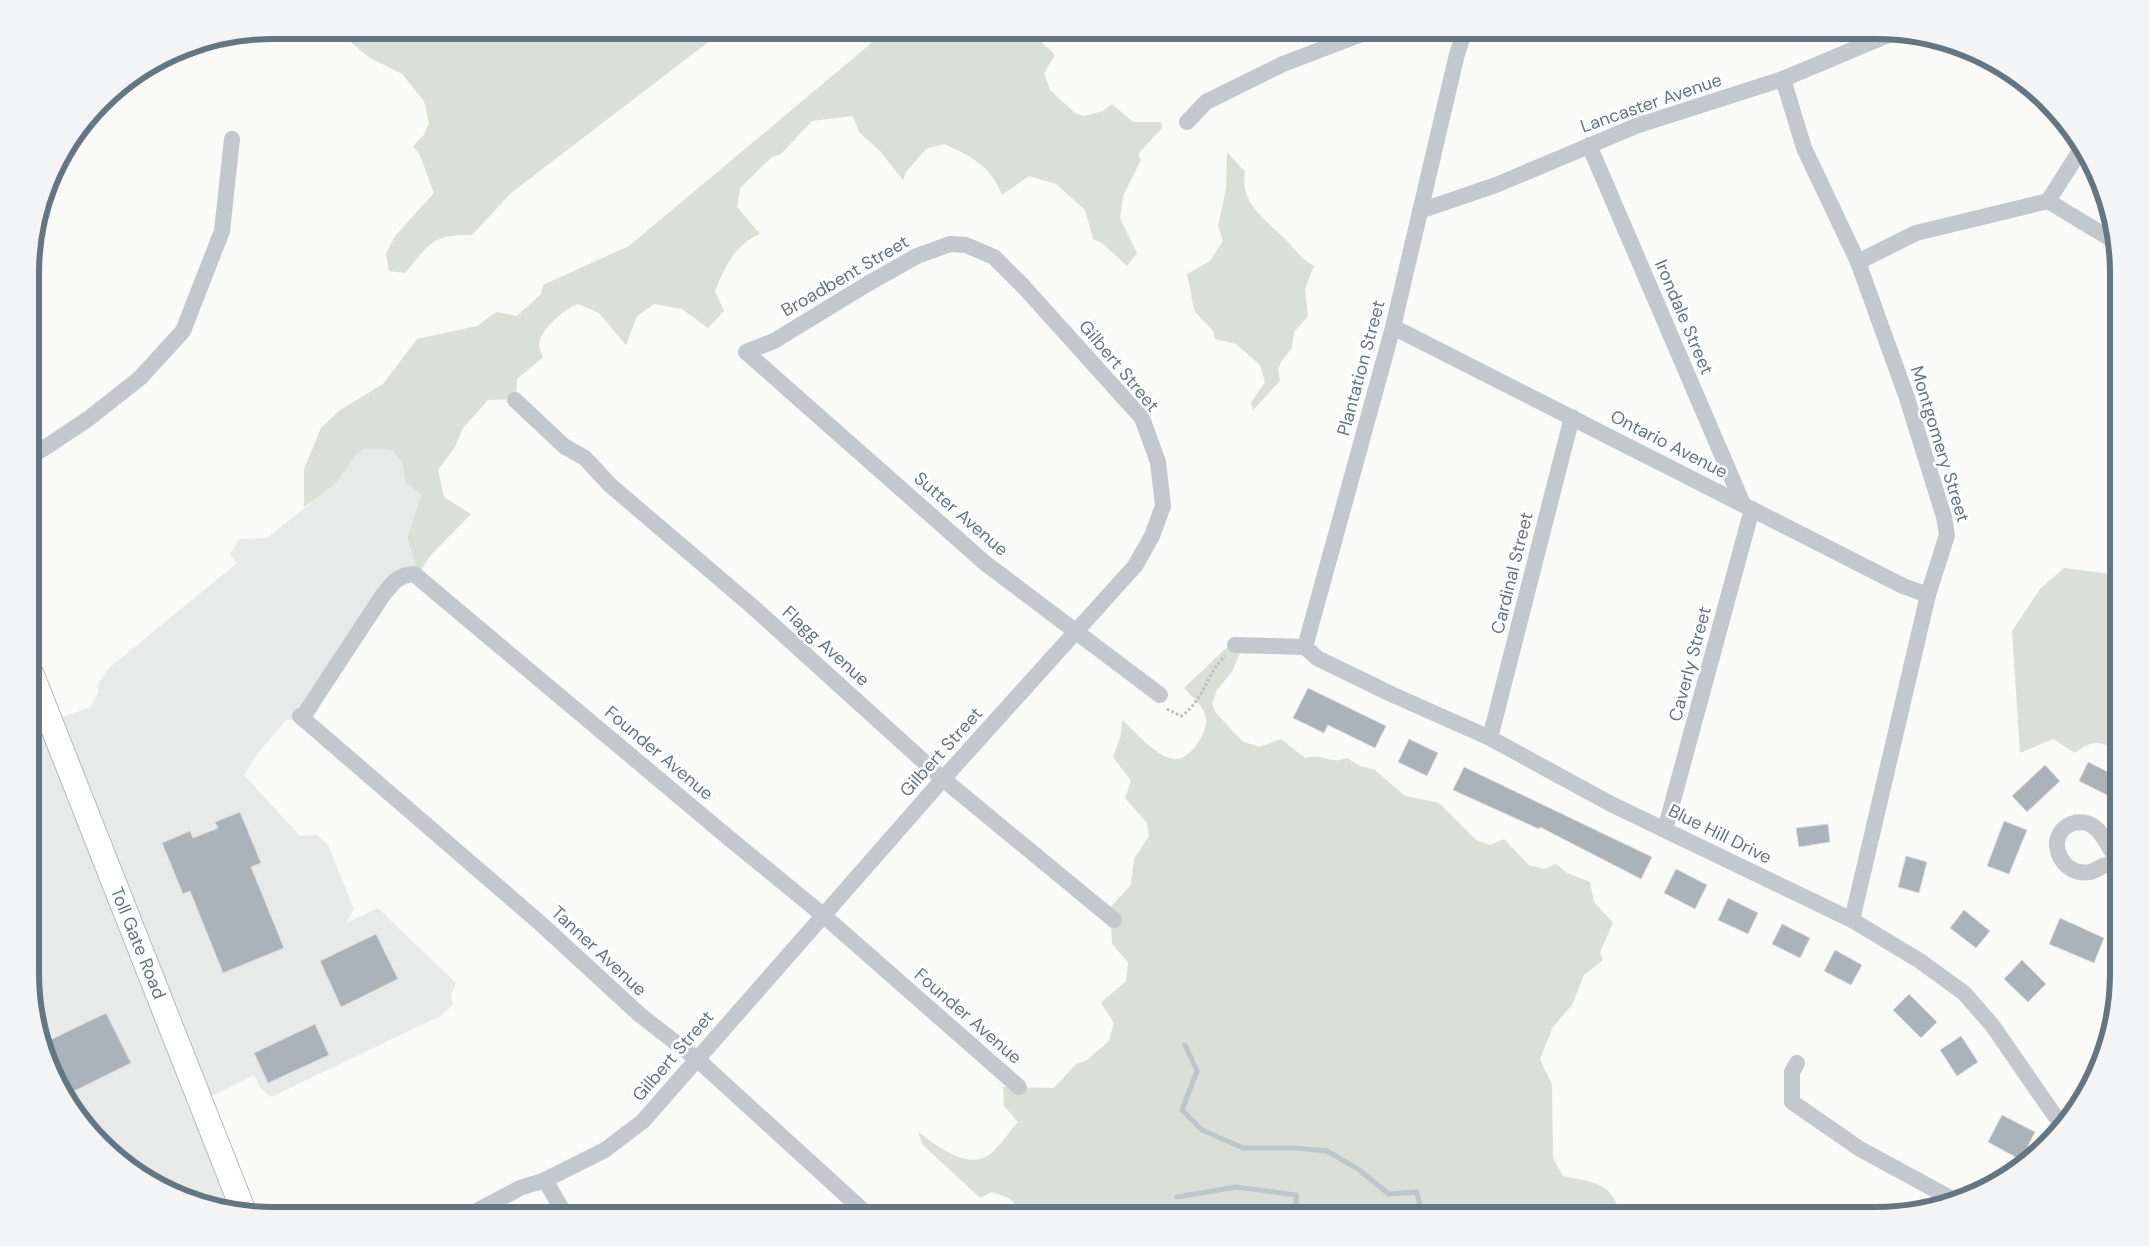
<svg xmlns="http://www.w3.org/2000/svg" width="2149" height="1246" viewBox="0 0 2149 1246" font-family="'DM Sans',sans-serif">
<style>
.built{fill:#e8e9e9}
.green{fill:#dadfd7}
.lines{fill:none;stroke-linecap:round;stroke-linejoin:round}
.stream{stroke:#bbc7cb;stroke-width:5}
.building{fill:#aab3b9;stroke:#dcdcda}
.secondary-casing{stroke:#b3babf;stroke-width:26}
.path{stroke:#bbbfc2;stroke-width:3;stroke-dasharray:2.5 2.5;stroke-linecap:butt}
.street{stroke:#c3c8cc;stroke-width:16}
.secondary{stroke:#fff;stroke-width:24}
.labels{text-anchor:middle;stroke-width:5;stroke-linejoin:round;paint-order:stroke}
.street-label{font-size:18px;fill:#657683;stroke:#fff}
.rim{fill:none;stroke:#657683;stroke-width:6}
</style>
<rect width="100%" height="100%" fill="#fafaf8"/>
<polygon class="built" points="375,447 394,451 403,465 405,482 421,495 407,539 419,573 419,580 403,586 382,606 356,642 314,717 286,720 259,752 244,775 300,836 317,835 328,845 354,909 346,923 378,908 456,983 451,994 453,1005 440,1016 271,1097 260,1088 254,1075 204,1100 247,1213 209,1208 151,1183 71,1108 32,1005 32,668 53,719 90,708 98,693 99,682 109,668 237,563 230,554 239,539 267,538 333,485 357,452"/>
<g class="green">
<path d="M332,30h392l-213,163 -39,42c-41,-1 -42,9 -67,38l-16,-2 -3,-17 9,-18 39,-43 -14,-38 -7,-9 11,-11 5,-12 -5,-22 -22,-27 -32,-16 -27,-22z"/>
<path d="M887,30h142l26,25 -11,18 6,17 25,23 9,3 19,-5 9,-7 21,18h28l1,6 -24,26 3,6 -18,36 -3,22 17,35 -10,13 -25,-23 -9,-4 -8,-29 -29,-26 -27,-8 -27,19c-11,-29 -31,-39 -58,-51l-18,5 -20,23 -3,8 -23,-29 -21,-19 -6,-16 -41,5 -31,33 -9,3 -32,31 -3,19 23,27c-25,10 -35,33 -45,57l9,20 -16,17 -26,-19 -28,-5 -17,12 -11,29 -27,-32 -21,-9c-13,4 -40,27 -39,42 0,3 3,8 4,11l-26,22 -1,20 -28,1 -25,28 -8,19 -17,23 6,27 27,17 -41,42 -11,17 -12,-34 14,-44 -16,-13 -2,-17 -9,-14c-46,-9 -35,8 -61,34 -9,8 -20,15 -29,22v-38l17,-41 19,-18 43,-26 34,-45 60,-13 19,-14 21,4 24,-22 2,-9 86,-39z"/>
<path d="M1227,152l18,20c-6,31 21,48 40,67 12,12 14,18 29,27l-9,23 3,27 -14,16 -2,16 -11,14 -3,8 2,11 -27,29 -2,-7 14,-21 -5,-17 -24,-21 -21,-5 -2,-8 -18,-19 -4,-15h1l-5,-23 23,-13 13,-20 -5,-15 8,-37z"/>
<path d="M2064,568l54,7v133l-2,2 2,7v32c-19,-7 -26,-10 -43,4l-22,-14 -33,14 -8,-122 28,-42z"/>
<path d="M1235,645l7,3 -10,24 -15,18 -5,14 4,9 26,28 17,6 22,-8 24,19c20,-5 23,7 42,0l13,8 15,4 30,26 34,7 37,37 14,5 14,-6 25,26 15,4 12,-5 11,9 23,9 4,20 19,21 -13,29 3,8 -19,15 -12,30 -19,22 -13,32 12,26 1,73 10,18c32,7 48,5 58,40h-595l-17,-18 -17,-6 -12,6 -57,-53 -5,-13c17,12 50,40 72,22 10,-8 19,-22 28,-32l-14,-16 -1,-19 51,1 22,-24 10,-3 23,-20 5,-18 -13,-20 25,-22 2,-19 -16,-18 -1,-20 -6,-11 26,-28 3,-26 15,-23 -2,-13 -22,-25 6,-17 -18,-24 8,-22 1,-15c15,13 32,35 51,39 15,4 35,-26 33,-40 -1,-12 -14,-22 -22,-31l42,-40z"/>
</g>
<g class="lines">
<g class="stream">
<polyline points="1185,1045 1197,1071 1182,1110 1202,1130 1243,1148 1295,1148 1327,1151 1358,1169 1389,1194 1417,1192 1422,1216"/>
<polyline points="1177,1197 1236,1187 1296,1195 1297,1216"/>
</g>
</g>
<g class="building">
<polygon points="1308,688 1386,726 1375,748 1328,725 1324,733 1293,718"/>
<polygon points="1409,739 1438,753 1427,776 1398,762"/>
<polygon points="2088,762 2118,777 2118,782 2111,797 2079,781"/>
<polygon points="2045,765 2060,781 2027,812 2012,796"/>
<polygon points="1464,767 1652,857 1641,879 1540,827 1539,829 1453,790"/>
<polygon points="240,812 261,863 251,867 284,948 223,973 190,891 183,894 162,843 190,831 193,838 218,828 215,822"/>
<polygon points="2004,821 2027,830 2009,874 1987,866"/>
<polygon points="1828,824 1830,842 1799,847 1796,828"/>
<polygon points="1906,856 1927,862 1919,893 1898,887"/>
<polygon points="1676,869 1707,885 1695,909 1664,893"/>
<polygon points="1728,898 1758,913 1748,934 1718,920"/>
<polygon points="1964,910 1990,931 1976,948 1950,928"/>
<polygon points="2060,918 2104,938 2094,963 2049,944"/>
<polygon points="1782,924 1810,938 1800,958 1772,944"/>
<polygon points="376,934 398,979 341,1007 320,961"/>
<polygon points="1835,950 1862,965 1851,985 1824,971"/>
<polygon points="2022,960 2046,984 2028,1002 2004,979"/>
<polygon points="1909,994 1937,1022 1921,1038 1893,1010"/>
<polygon points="106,1013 131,1063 66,1095 46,1042"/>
<polygon points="315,1024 329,1055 268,1083 254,1053"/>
<polygon points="1961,1036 1978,1062 1957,1076 1940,1050"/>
<polygon points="2002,1115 2035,1132 2021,1160 1988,1142"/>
</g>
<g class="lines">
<g class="secondary-casing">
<polyline id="secondary" points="32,675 244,1212"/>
</g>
<path class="path" d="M1167,709l14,7c23,-15 25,-42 44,-60"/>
<g class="street">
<polyline points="1783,79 1804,148 1858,262 1907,398 1944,517 1947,535 1928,595 1852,920"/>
<polyline points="1187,122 1206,102 1283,64 1372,30"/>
<polyline points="1589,145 1743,504"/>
<polyline points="2048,201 2083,146"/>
<polyline points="1420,211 1496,185 1636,126 1783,79 1895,32"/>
<polyline points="1858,262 1916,233 2048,201 2114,241"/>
<polyline points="1393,327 1903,586 1928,595"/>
<polyline points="515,400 564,446 585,458 610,485 753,607 943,779 1114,920"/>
<polyline points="32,455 43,449 88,419 140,378 183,331 222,231 232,139"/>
<polyline points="1235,645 1305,647"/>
<polyline points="1305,647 1317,658 1391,694 1490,738 1611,804 1852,920 1920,961 1964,993 1992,1025 2055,1116 2065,1123"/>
<polyline points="1305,647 1393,327 1457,54 1465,30"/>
<polyline points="300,716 540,923 640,1015 698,1060 869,1216"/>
<path d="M302,718l81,-123c10,-13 15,-20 31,-21l316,265 93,76 196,172"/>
<polyline points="1490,738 1572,417"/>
<polyline points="1665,830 1752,509"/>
<path d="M2118,860c-9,-10 -13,-26 -25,-34 -6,-4 -15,-5 -22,-2 -28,12 -10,54 19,48 4,-1 9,-4 13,-6 5,-2 11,-2 15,-3"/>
<polyline points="1797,1063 1792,1072 1792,1102 1860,1149 1956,1201"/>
<polyline points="545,1180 566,1216"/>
<polyline points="467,1216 520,1188 545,1180 605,1150 643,1121 943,779 1135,566 1152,536 1163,506 1158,462 1142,418 1023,286 994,257 966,245 950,244 917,256 869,283 774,341 746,352 985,563 1160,695"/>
</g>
<use href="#secondary" class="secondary"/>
</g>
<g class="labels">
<g class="street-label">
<text transform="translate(1651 103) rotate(-19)" y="6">Lancaster Avenue</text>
<text transform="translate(845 276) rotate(-30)" y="6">Broadbent Street</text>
<text transform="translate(1684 317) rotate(67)" y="6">Irondale Street</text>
<text transform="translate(1119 366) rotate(50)" y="6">Gilbert Street</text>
<text transform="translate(1361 368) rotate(-75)" y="6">Plantation Street</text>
<text transform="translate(1669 444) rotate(27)" y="6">Ontario Avenue</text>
<text transform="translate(1940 444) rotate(73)" y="6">Montgomery Street</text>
<text transform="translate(961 514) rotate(41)" y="6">Sutter Avenue</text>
<text transform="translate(1512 573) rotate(-76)" y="6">Cardinal Street</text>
<text transform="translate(826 646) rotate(42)" y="6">Flagg Avenue</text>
<text transform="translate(1690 664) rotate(-75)" y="6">Caverly Street</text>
<text transform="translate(941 752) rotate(-48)" y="6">Gilbert Street</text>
<text transform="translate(659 753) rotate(40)" y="6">Founder Avenue</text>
<text transform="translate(1720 834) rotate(26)" y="6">Blue Hill Drive</text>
<text transform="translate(138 943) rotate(68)" y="6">Toll Gate Road</text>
<text transform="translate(599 951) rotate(43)" y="6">Tanner Avenue</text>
<text transform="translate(968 1016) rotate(41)" y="6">Founder Avenue</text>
<text transform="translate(673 1056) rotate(-49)" y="6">Gilbert Street</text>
</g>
</g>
<path d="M0 0H2149V1246H0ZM273 39H1876A234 234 0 0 1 2110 273V973A234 234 0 0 1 1876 1207H273A234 234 0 0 1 39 973V273A234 234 0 0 1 273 39Z" fill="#f3f4f5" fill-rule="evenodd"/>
<path class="rim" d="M273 39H1876A234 234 0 0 1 2110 273V973A234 234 0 0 1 1876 1207H273A234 234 0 0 1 39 973V273A234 234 0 0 1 273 39Z"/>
</svg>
